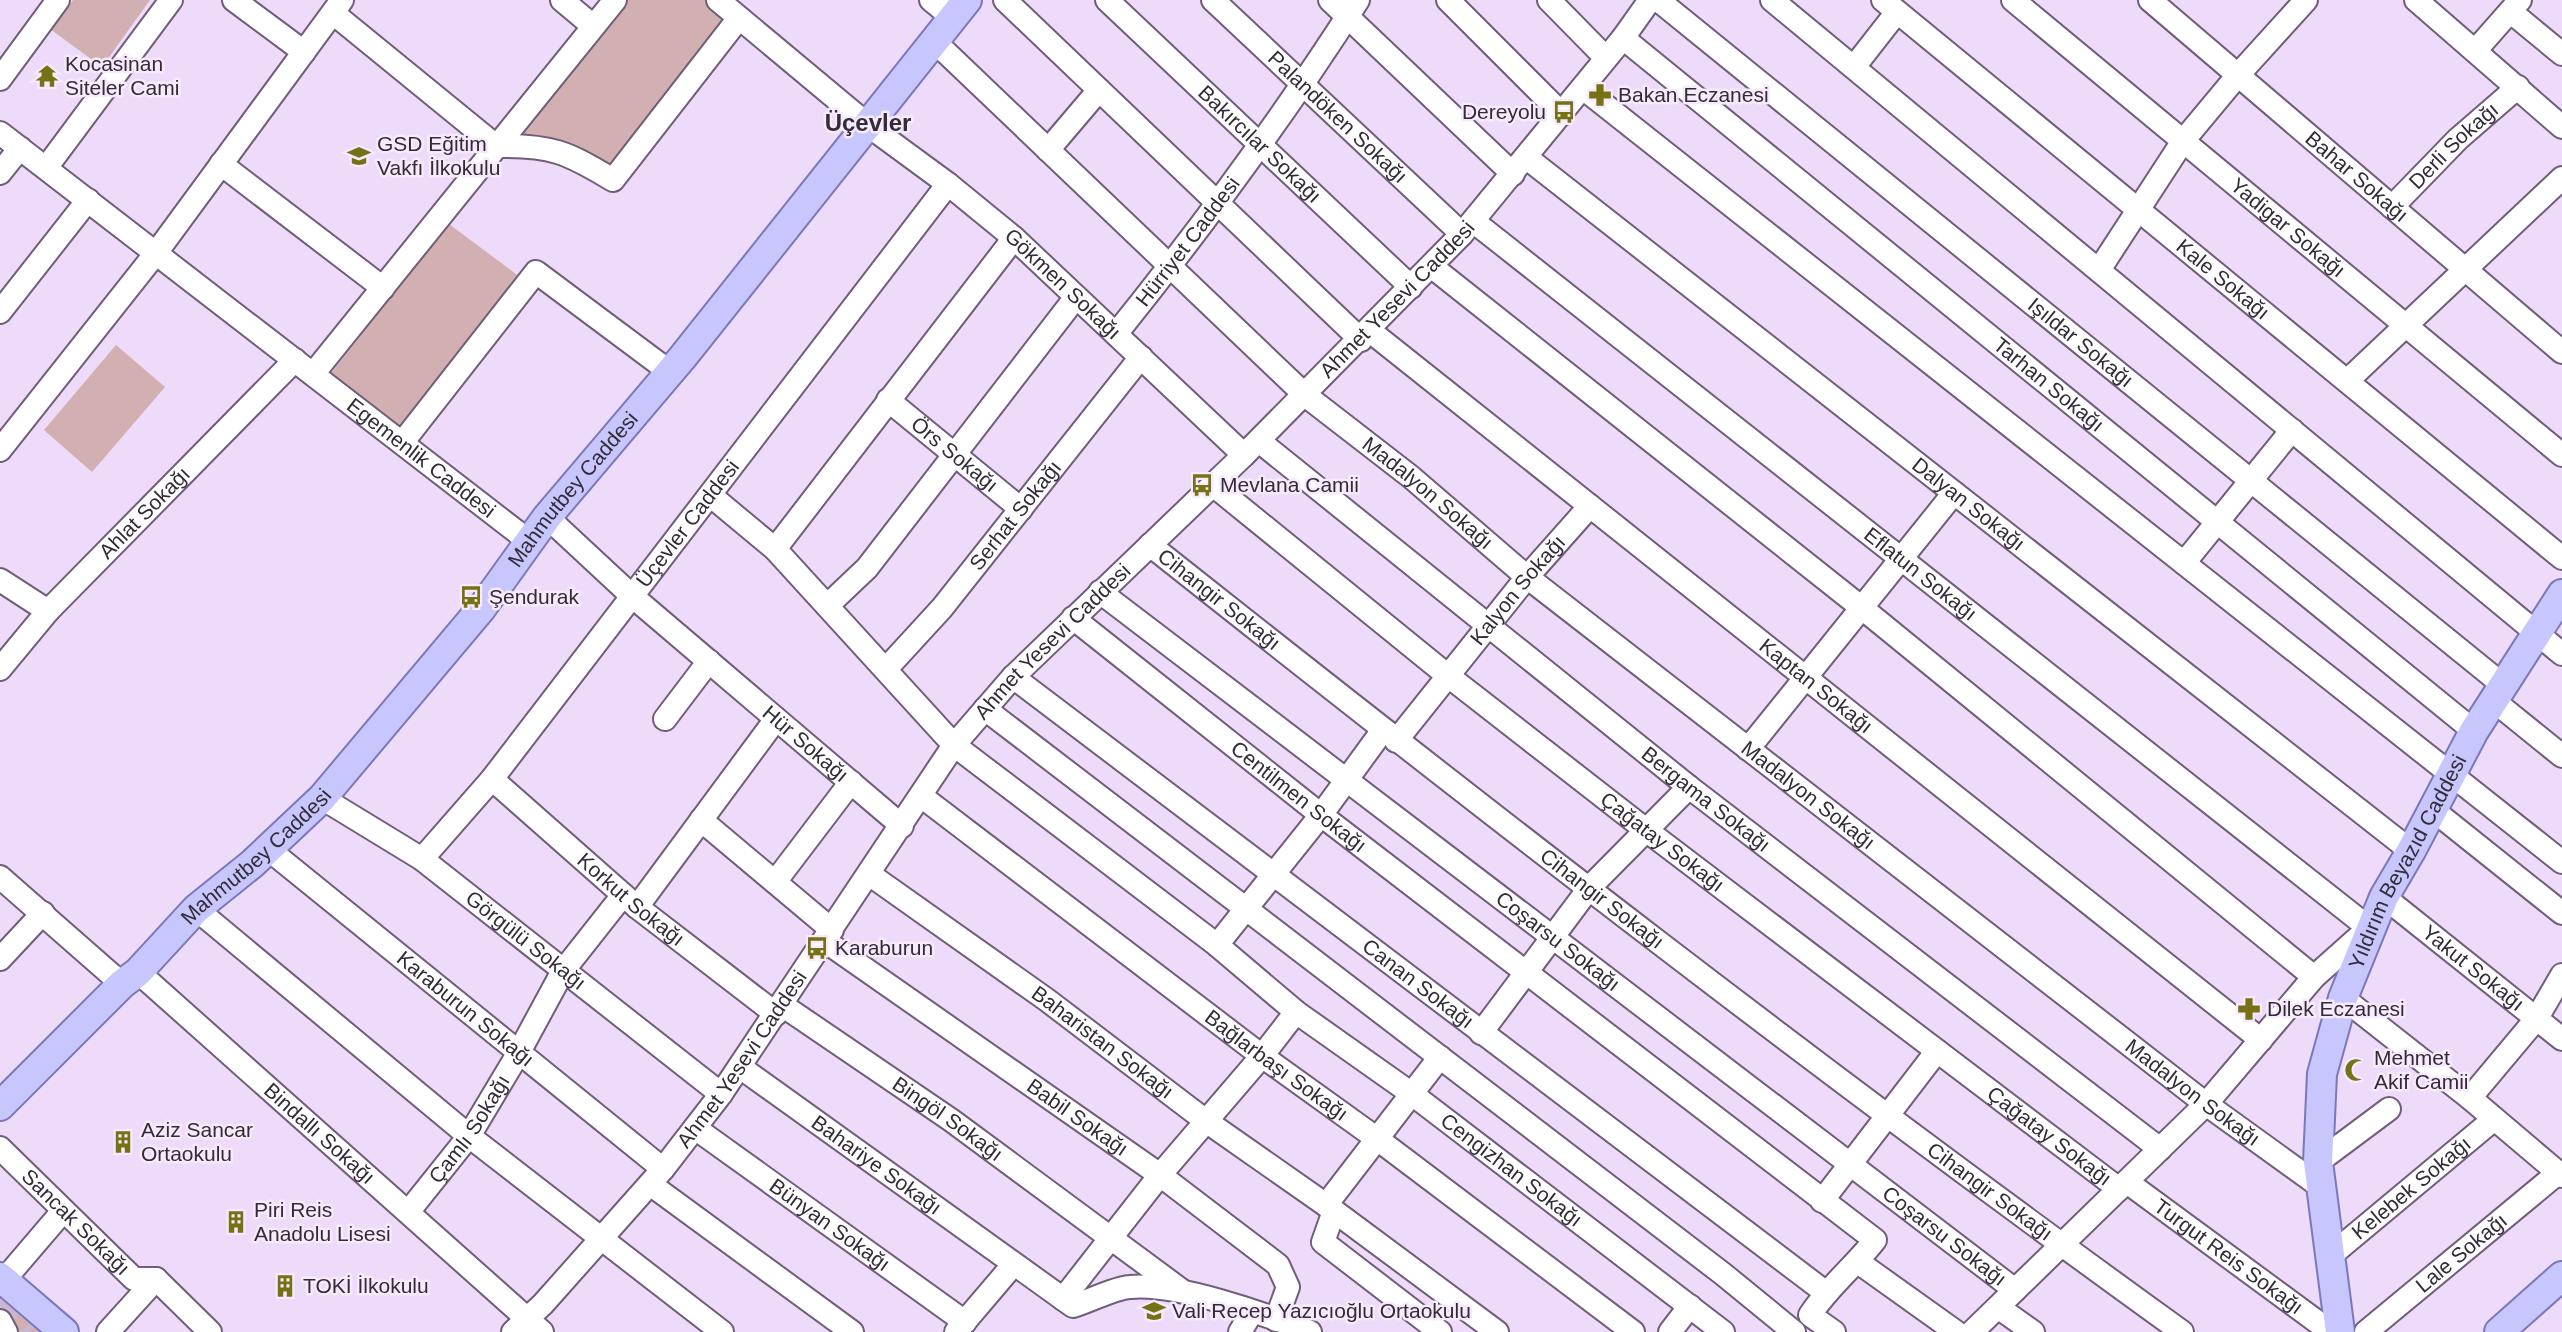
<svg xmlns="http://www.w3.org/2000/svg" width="2562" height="1332" viewBox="0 0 2562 1332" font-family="Arial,sans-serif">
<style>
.green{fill:#d2b0b2}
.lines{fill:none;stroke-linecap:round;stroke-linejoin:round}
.major-tunnel{stroke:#c9b7d2;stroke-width:28;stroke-dasharray:28 14;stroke-linecap:butt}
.minor-casing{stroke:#6f5d79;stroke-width:26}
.major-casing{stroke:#7b78b8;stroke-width:32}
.minor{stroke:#fff;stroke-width:22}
.major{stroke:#c7c7fe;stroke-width:28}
.labels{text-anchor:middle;stroke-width:5;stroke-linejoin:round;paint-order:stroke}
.poi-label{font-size:21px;fill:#332b37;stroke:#f7eafd;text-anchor:start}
.street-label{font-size:21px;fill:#332b37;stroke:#f7eafd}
.quarter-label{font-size:24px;font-weight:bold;fill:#332b37;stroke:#f7eafd}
</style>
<rect width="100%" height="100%" fill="#eedaf9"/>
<g class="green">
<polygon points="73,0 150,0 102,67 50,29"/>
<polygon points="624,0 705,0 731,19 611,174 513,136"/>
<polygon points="449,224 520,277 401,429 328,377"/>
<polygon points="116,345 165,387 92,472 44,430"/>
<polygon points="4,1292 49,1332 17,1332"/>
</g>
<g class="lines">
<polyline class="major-tunnel" points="0,1294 29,1332"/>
<g class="minor-casing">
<g id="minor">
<polyline points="234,0 304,52"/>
<polyline points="562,0 593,26"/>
<path id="s1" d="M718,0l151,126 79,58 66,54 230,217"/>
<polyline points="931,0 953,18"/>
<polyline points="1005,0 1361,340"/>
<path id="s2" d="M1107,0l304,287"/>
<path id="s3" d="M1213,0l249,234"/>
<polyline points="1330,0 1513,174"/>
<polyline points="1448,0 1562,114"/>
<polyline points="1549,0 1606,58"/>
<path id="s4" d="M1658,0l845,685"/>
<polyline points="1772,0 2562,654"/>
<path id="s5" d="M1883,0l679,558"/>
<path id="s6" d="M2013,0l549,455"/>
<path id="s7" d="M2150,0l412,352"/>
<polyline points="2416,0 2562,127"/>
<polyline points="2511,12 2562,54"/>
<path d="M333,13l163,133c55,-1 71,6 117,34l126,-162"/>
<path id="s8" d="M1623,38l851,693"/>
<path id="s9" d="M934,41l371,354 106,82 116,100 679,527 115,83"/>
<polyline points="2475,51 2520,0"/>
<polyline points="1854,67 1897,12"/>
<polyline points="0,79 58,0"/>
<polyline points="1583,88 2562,862"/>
<path id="s10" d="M0,133l530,409"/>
<polyline points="1048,150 1099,90"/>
<path id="s11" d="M1527,158l884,693"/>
<polyline points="221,164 383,288"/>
<polyline points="46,168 171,0"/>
<polyline points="0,173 20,148"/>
<path id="s12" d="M2392,207l66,-68 60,-52"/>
<path id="s13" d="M1473,221l896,707 -55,49 -108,127 -234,228"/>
<path id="s14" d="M1014,238l-239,311 179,196 263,200 79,67 116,82 311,238"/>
<polyline points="1431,266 1862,608 2314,977"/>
<polyline points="2099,270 2183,141 2238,75 2306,0"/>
<polyline points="0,312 88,200"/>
<path id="s15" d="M1370,331l891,709"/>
<path id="s16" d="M1116,334c86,-107 168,-218 242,-334"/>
<polyline points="313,374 615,0"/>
<polyline points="2347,381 2562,178"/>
<path id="s17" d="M888,400l133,109"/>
<path id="s18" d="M1259,441l430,346 471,362"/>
<polyline points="402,443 536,272 670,372"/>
<polyline points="0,450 156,253 342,0"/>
<path id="s19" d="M1213,485l234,190 199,155 473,359"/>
<polyline points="710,495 775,549"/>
<path id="s20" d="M547,517l85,79 270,230"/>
<path id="s21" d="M1150,545c339,269 681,534 1032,787"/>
<polyline points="2184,563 2292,430"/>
<polyline points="0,580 48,611"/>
<path id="s22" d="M1100,592l915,698"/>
<polyline points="828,605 867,568 1076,297"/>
<path id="s23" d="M1073,618l248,197 554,425c-21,27 -46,46 -65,75l24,17"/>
<path id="s24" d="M0,669l48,-58 247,-251"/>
<path id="s25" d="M886,669l56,-61 199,-251"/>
<path id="s26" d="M1013,677l812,615"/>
<polyline points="2494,701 2562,756"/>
<polyline points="985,709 1723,1274 1794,1332"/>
<polyline points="665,719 709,661"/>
<path id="s27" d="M1396,741l131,-164 63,-71"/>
<polyline points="1748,749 1954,493"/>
<path id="s28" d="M492,779l145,128 139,107"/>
<path id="s29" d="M921,796l341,260 114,82 257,194"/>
<path id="s30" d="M322,798l100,61 299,235"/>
<polyline points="2433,810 2562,913"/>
<polyline points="701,820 832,930"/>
<path id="s31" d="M268,849l395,320"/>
<path id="s32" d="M422,859l70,-80 456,-595"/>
<path id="s33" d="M869,874l178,126 159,121 120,84 171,127"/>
<polyline points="0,877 122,984"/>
<polyline points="775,882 851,782"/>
<path id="s34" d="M2384,897l178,142"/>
<polyline points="637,907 776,719"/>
<polyline points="196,909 469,1136 722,1332"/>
<path id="s35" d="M825,941l335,234 118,90 10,22 -12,33"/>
<polyline points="1217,945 1321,815 1383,730"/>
<polyline points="0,959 43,913"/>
<path id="s36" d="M138,972l404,360"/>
<polyline points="2343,998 2470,1098 2562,1176"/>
<path id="s37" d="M782,1005l169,115 230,170"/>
<polyline points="1481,1033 1590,887 1689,787"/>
<path id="s38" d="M740,1067l333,239c17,-5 41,-18 57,-19 45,-5 138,28 180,45"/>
<polyline points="2470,1098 2537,1018 2562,975"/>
<path id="s39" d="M695,1128l270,194"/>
<path id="s40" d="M0,1148l134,131h22l54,53"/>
<polyline points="2318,1162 2389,1109"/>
<path id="s41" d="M2127,1182l204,150"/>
<polyline points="650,1184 852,1332"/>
<polyline points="1822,1201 1937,1051"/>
<polyline points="1326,1205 1440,1057"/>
<path id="s42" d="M409,1211l60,-75 49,-82 45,-83 60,-76"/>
<polyline points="1334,1211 1323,1242 1440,1332"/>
<path id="s43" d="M2330,1256l163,-136"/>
<polyline points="1858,1262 1956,1332"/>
<polyline points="4,1280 63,1211"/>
<polyline points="1063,1299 1160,1175 1262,1056 1296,1012"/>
<polyline points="1998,1307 2033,1332"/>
<polyline points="0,1321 6,1332"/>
<polyline points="108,1332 156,1279"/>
<path id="s44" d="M513,1332l30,-28 120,-135 58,-75 233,-349 59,-68 231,-222 218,-221 161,-196 27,-38"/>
<polyline points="956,1332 1013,1265"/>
<polyline points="1240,1332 1252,1312"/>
<polyline points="1670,1332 1690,1306"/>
<path id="s45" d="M2366,1332l192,-159"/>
</g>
</g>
<g class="major-casing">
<g id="major">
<path id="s46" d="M0,1106l122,-122 16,-12 58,-63 56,-45 70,-66 159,-189 66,-92 135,-159 285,-358"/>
<polyline points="0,1277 64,1332"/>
<path id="s47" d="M2340,1332l-22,-170 4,-88 21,-76 41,-101 27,-46 63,-120 88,-137"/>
<polyline points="2499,1332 2562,1276"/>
</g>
</g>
<use href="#minor" class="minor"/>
<use href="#major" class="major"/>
</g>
<defs>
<g id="temple-bare" transform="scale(1.8)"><path d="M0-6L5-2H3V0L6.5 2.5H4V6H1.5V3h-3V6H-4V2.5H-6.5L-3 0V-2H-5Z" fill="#757114" stroke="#f7eafd" stroke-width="2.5" paint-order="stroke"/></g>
<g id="pharmacy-bare" transform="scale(1.8)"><path d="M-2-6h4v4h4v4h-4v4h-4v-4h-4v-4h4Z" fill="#757114" stroke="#f7eafd" stroke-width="2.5" paint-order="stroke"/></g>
<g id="bus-bare" transform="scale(1.8)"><path d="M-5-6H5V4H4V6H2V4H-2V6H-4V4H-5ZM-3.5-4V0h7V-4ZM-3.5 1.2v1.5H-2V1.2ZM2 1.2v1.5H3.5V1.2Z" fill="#757114" stroke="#f7eafd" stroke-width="2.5" paint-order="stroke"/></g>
<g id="school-bare" transform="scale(1.8)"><path d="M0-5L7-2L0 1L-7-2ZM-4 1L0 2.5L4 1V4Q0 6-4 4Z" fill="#757114" stroke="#f7eafd" stroke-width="2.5" paint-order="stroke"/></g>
<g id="mosque-bare" transform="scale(1.8)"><path d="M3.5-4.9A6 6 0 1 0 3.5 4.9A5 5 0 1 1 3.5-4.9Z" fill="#757114" stroke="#f7eafd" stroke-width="2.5" paint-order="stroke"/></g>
<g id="building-bare" transform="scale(1.8)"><path d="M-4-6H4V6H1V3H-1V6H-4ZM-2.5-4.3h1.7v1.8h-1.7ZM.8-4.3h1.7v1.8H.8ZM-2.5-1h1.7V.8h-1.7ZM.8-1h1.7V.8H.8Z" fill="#757114" stroke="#f7eafd" stroke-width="2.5" paint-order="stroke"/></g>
</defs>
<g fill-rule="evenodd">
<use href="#temple-bare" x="47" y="76"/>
<use href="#pharmacy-bare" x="1600" y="95"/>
<use href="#bus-bare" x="1564" y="112"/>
<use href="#school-bare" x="359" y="156"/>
<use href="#bus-bare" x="1202" y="485"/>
<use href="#bus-bare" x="471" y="597"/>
<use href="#bus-bare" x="817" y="948"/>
<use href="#pharmacy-bare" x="2249" y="1009"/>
<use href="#mosque-bare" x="2356" y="1070"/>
<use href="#building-bare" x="123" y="1142"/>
<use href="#building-bare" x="236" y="1222"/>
<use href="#building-bare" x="285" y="1286"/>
<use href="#school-bare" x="1154" y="1311"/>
</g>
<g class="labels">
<g class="poi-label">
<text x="65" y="71">Kocasinan<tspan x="65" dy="24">Siteler Cami</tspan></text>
<text x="1618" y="102">Bakan Eczanesi</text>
<text x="1546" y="119" text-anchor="end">Dereyolu</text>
<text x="377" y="151">GSD Eğitim<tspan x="377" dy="24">Vakfı İlkokulu</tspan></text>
<text x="1220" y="492">Mevlana Camii</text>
<text x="489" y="604">Şendurak</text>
<text x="835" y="955">Karaburun</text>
<text x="2267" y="1016">Dilek Eczanesi</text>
<text x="2374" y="1065">Mehmet<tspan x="2374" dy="24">Akif Camii</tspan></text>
<text x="141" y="1137">Aziz Sancar<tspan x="141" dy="24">Ortaokulu</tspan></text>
<text x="254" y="1217">Piri Reis<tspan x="254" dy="24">Anadolu Lisesi</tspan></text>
<text x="303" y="1293">TOKİ İlkokulu</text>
<text x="1172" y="1318">Vali Recep Yazıcıoğlu Ortaokulu</text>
</g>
<g class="street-label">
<text dy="7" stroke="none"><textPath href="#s3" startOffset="171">Palandöken Sokağı</textPath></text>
<text dy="7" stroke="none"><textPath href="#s2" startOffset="210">Bakırcılar Sokağı</textPath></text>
<text dy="7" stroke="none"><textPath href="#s12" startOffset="87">Derli Sokağı</textPath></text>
<text dy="7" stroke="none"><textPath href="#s7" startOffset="272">Bahar Sokağı</textPath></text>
<text dy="7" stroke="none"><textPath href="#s6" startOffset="357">Yadigar Sokağı</textPath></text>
<text dy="7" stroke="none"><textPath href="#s16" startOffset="117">Hürriyet Caddesi</textPath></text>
<text dy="7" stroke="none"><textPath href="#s5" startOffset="440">Kale Sokağı</textPath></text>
<text dy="7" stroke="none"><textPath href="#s1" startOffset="447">Gökmen Sokağı</textPath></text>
<text dy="7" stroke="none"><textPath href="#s44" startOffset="1365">Ahmet Yesevi Caddesi</textPath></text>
<text dy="7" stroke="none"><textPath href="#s4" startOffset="544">Işıldar Sokağı</textPath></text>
<text dy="7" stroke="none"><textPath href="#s8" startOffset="549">Tarhan Sokağı</textPath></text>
<text dy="7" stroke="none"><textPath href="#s17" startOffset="86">Örs Sokağı</textPath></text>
<text dy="7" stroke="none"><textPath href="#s10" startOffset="532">Egemenlik Caddesi</textPath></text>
<text dy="7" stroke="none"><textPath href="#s46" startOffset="844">Mahmutbey Caddesi</textPath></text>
<text dy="7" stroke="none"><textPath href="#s9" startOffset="670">Madalyon Sokağı</textPath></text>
<text dy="7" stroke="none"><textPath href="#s11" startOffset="561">Dalyan Sokağı</textPath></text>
<text dy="7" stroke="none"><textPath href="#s24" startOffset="213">Ahlat Sokağı</textPath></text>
<text dy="7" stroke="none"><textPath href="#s25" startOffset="201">Serhat Sokağı</textPath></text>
<text dy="7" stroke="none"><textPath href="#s32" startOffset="428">Üçevler Caddesi</textPath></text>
<text dy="7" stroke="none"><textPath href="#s13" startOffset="570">Eflatun Sokağı</textPath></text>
<text dy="7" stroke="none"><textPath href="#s27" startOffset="194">Kalyon Sokağı</textPath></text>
<text dy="7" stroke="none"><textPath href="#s21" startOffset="88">Cihangir Sokağı</textPath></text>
<text dy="7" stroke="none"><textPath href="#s44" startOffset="879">Ahmet Yesevi Caddesi</textPath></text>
<text dy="7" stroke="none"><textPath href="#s15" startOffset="570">Kaptan Sokağı</textPath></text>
<text dy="7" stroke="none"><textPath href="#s20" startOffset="344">Hür Sokağı</textPath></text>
<text dy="7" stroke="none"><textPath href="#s9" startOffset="1156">Madalyon Sokağı</textPath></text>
<text dy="7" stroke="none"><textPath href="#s23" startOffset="288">Centilmen Sokağı</textPath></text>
<text dy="7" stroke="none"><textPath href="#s18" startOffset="573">Bergama Sokağı</textPath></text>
<text dy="7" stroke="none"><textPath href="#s19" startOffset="574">Çağatay Sokağı</textPath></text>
<text dy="7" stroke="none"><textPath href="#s46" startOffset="358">Mahmutbey Caddesi</textPath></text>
<text dy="7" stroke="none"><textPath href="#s47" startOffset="489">Yıldırım Beyazıd Caddesi</textPath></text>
<text dy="7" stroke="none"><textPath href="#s21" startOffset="574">Cihangir Sokağı</textPath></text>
<text dy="7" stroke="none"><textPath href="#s28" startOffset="184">Korkut Sokağı</textPath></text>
<text dy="7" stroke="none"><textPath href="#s30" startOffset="249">Görgülü Sokağı</textPath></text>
<text dy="7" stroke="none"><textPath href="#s22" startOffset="576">Coşarsu Sokağı</textPath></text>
<text dy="7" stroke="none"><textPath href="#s34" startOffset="114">Yakut Sokağı</textPath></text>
<text dy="7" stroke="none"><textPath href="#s26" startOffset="508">Canan Sokağı</textPath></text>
<text dy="7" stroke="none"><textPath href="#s31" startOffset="254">Karaburun Sokağı</textPath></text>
<text dy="7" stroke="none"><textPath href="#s33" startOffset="288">Baharistan Sokağı</textPath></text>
<text dy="7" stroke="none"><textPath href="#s44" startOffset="357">Ahmet Yesevi Caddesi</textPath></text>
<text dy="7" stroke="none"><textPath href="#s29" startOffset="446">Bağlarbaşı Sokağı</textPath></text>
<text dy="7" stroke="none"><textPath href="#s9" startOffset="1642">Madalyon Sokağı</textPath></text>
<text dy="7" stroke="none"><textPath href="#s35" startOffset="308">Babil Sokağı</textPath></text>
<text dy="7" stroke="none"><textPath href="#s37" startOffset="201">Bingöl Sokağı</textPath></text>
<text dy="7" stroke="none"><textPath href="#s42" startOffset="102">Çamlı Sokağı</textPath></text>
<text dy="7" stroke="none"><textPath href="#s36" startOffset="243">Bindallı Sokağı</textPath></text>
<text dy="7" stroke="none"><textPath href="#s19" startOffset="1060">Çağatay Sokağı</textPath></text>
<text dy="7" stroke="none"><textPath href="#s38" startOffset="168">Bahariye Sokağı</textPath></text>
<text dy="7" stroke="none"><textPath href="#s14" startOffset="1359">Cengizhan Sokağı</textPath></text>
<text dy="7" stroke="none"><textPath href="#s43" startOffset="106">Kelebek Sokağı</textPath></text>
<text dy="7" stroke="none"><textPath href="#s21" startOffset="1060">Cihangir Sokağı</textPath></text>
<text dy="7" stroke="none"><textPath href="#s40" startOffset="106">Sancak Sokağı</textPath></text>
<text dy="7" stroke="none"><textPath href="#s39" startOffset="166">Bünyan Sokağı</textPath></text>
<text dy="7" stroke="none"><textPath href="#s22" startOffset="1062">Coşarsu Sokağı</textPath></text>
<text dy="7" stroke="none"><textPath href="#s45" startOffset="124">Lale Sokağı</textPath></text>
<text dy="7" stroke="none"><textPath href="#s41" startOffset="126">Turgut Reis Sokağı</textPath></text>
</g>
<g class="quarter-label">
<text x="868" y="131">Üçevler</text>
</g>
</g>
</svg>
